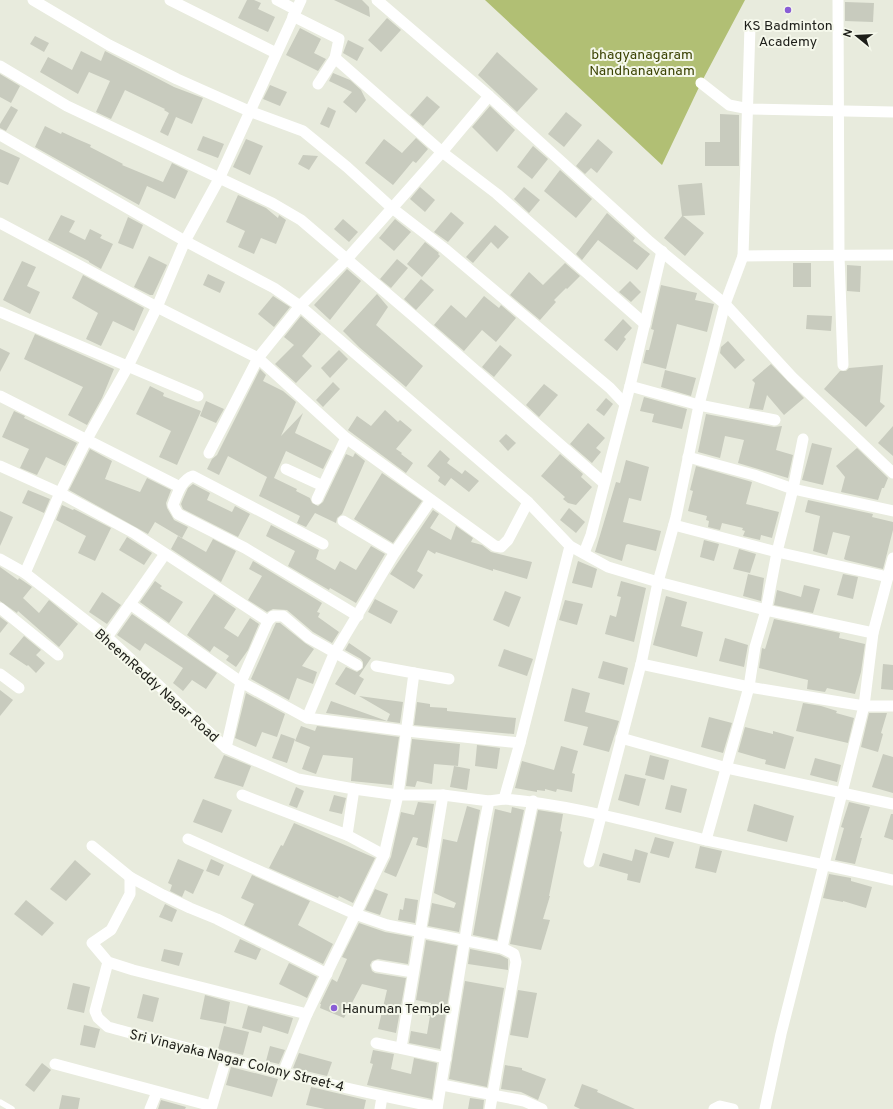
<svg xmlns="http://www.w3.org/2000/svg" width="893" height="1109" viewBox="0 0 893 1109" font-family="Overpass,sans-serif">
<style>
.green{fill:#b1bf74}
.building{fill:#c8cbbe}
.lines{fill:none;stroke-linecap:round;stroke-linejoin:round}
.lane{stroke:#fff;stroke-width:5.5}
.street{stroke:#fff;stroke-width:11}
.poi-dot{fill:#895dd6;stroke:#f5f8eb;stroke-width:1.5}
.labels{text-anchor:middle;stroke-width:4;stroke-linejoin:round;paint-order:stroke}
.poi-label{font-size:14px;fill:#1d1e19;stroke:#f5f8eb}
.park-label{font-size:14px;fill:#3b4303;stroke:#f5f8eb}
.street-label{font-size:14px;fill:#1d1e19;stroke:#f5f8eb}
</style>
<rect width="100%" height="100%" fill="#e8ebdd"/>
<polygon class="green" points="485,0 745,0 701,83 662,165"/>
<g class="building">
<polygon points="247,0 254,0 261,3 258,9 275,17 268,32 238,18"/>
<polygon points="334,0 362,0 369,7 370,17"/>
<polygon points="845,2 874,3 873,22 845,21"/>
<polygon points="387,18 401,30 381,52 368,40"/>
<polygon points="300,28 321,39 314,53 326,59 318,71 286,55"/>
<polygon points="35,36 49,43 44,52 30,44"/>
<polygon points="348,40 364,48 357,61 343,53"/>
<polygon points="81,51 101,61 105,51 174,87 203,98 192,124 176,117 168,136 160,132 169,113 164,110 165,109 125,90 111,119 96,112 110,81 89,72 78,94 40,72 48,57 72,70"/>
<polygon points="497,52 538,89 517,112 478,75"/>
<polygon points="333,73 350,80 361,90 366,100 356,113 343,102 352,92 329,81"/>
<polygon points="0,74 20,86 11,103 0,97"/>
<polygon points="270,85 287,92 280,106 263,99"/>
<polygon points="427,96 440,107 423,126 410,115"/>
<polygon points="11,106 18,110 6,131 0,128 0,124"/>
<polygon points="490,106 515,130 497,152 472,127"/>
<polygon points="328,107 336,111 329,128 320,124"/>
<polygon points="566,112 582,125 564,147 548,134"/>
<polygon points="720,114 739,115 739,166 705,166 705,142 720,142"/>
<polygon points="45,126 61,134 62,132 77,139 91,145 90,147 123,164 122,165 163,182 172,163 188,171 175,199 147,186 139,205 35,147"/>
<polygon points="203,136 224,144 218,158 197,150"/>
<polygon points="416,138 428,149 416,163 413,161 393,185 365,163 384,139 402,153"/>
<polygon points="246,139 263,146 250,175 233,167"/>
<polygon points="598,139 613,152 597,173 591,168 585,174 576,166"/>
<polygon points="533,146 548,159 532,179 517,167"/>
<polygon points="0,149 20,158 8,185 0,182"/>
<polygon points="303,155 318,156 309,170 298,164"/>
<polygon points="560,170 592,199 576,218 544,191"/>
<polygon points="702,183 705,215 683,216 704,233 685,256 664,238 682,216 678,185"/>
<polygon points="420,187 435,200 425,212 410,199"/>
<polygon points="524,187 540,200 529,213 514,199"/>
<polygon points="238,195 266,208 278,218 279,215 286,220 276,244 261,238 254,254 238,247 245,231 226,222"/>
<polygon points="451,212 464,223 448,242 434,232"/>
<polygon points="607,213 635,238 633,241 650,254 637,270 598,240 582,260 576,254"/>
<polygon points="61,215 75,221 69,232 85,240 90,229 102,235 100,238 113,244 101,269 89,262 89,261 48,240"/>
<polygon points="128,217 143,225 133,249 118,243"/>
<polygon points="343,219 358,232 349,242 334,229"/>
<polygon points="395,219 411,232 394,251 379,238"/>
<polygon points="495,225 509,237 498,249 491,242 473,263 466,257"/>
<polygon points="425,242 439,253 438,254 440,256 422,277 407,264"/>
<polygon points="149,256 167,265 153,295 150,295 134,287"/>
<polygon points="397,259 408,268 391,288 380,279"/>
<polygon points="22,261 36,267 27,286 40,292 30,314 3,300"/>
<polygon points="565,263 580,276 567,289 566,288 554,300 556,302 540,320 510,295 529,272 543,285"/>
<rect x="793" y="263" width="18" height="24"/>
<polygon points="847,265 861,266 860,292 847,291"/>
<polygon points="347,269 361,281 330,320 314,305"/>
<polygon points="208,274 225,282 220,293 203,285"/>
<polygon points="83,275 144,308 134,331 113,321 101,346 86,339 98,313 72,298"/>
<polygon points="421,279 434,290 416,310 404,299"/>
<polygon points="630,281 641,292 631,302 619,292"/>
<polygon points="661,285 697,293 695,300 714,304 707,332 677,324 666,369 643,363 646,350 649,350 654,330 651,329"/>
<polygon points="377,294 388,307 376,325 423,366 406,387 359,347 343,331"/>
<polygon points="273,296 290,307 274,327 258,314"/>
<polygon points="484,296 499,308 501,305 516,318 496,342 482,330 464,351 434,325 451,305 466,318"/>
<polygon points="807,315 832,316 831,331 806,329"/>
<polygon points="301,316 321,334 302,356 312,366 296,383 275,364 294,345 284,337"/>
<polygon points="623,319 632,328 624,337 626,339 617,351 604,340"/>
<polygon points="35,334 114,369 102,398 87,425 68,415 83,387 24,359"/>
<polygon points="728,341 745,360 735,369 720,353 721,347"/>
<polygon points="500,345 512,355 494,377 482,367"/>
<polygon points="0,348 10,353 0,372"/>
<polygon points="339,350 348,359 330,378 321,368"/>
<polygon points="771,364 804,398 784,415 767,395 763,410 749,408 755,383 752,380"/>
<polygon points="883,365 880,402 885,406 866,427 824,389 840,371 846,371 849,368"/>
<polygon points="260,369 266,375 263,381 283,391 296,402 281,436 303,413 295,433 332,451 323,469 286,451 274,478 297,489 296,491 310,498 312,503 318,506 323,502 346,454 353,457 355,453 365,461 342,514 337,518 336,523 315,513 306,527 297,523 300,516 259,496 267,477 228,456 219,475 207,469 212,459 217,455"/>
<polygon points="665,370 696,378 691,396 661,387"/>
<polygon points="333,382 340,389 323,407 316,400"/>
<polygon points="544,384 558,395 539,417 526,405"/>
<polygon points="150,386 164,393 163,396 201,411 177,465 159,457 171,431 136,414"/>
<polygon points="644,397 687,409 682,429 652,422 654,414 640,411"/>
<polygon points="606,398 613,404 604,416 596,410"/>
<polygon points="206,401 224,409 216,423 200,416"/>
<polygon points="385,410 398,422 400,420 412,430 396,449 402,453 401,454 413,463 406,473 348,430 357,416 371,426"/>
<polygon points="14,411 25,416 24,418 77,443 65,466 46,457 37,475 20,468 29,449 2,437"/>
<polygon points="706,414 774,427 782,426 776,450 793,455 788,478 738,463 744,440 725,436 720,458 698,452"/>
<polygon points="588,423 605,438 596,448 601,452 592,463 570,444"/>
<polygon points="893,426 893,456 878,443"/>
<polygon points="506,434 516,443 508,451 499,441"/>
<polygon points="812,443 832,448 823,485 802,480"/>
<polygon points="857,448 888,478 884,488 882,488 878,500 841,492 845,477 836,466"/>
<polygon points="90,449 112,461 105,479 140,492 147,478 171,490 166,503 167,508 174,520 188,527 182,538 155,522 148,534 69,490"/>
<polygon points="440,450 450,459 447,463 462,474 465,470 479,481 469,492 451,478 445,486 438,481 440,477 427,466"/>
<polygon points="560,454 583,474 581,477 592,487 576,505 568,503 563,499 565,497 541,476"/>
<polygon points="626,460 649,467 641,501 629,498 623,522 661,531 656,551 628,544 626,545 622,561 595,552 616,482 620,483"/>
<polygon points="696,466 752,482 746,504 779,512 772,538 761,535 760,540 743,536 745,531 742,530 743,528 722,523 720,530 708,527 709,521 706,520 707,516 688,511 693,491 690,490"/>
<polygon points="382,473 422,501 393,543 354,519"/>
<polygon points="193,484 210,493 207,500 232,512 235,506 250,514 238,537 183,509 181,504 183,499 188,488"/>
<polygon points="28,490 50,499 44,513 22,503"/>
<polygon points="808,500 873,514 872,517 893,522 893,530 883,569 846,560 844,559 850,536 833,532 827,555 813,551 820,516 805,512"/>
<polygon points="62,505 73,510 74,509 111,528 95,561 78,553 86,536 56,520"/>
<polygon points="569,508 585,522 576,533 560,520"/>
<polygon points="433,510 439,514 430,528 451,540 456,526 473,538 471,542 482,545 491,552 532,562 527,579 493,569 493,571 436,552 435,554 428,550 417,571 423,575 414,589 390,574"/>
<polygon points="0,511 13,517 0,546"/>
<polygon points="271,525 319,550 316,559 335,570 340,561 356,570 371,546 385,554 356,603 330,588 329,590 288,566 295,551 266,536"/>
<polygon points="178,536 206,552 213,539 236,551 221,582 171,549"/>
<polygon points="127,537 152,553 144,565 119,550"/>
<polygon points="704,540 719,544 714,561 700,557"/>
<polygon points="739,549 756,554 750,573 733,569"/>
<polygon points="253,561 322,603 317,612 320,613 318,617 339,632 332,643 313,632 287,610 273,609 267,612 248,600 262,576 249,569"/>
<polygon points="578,561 597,569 592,588 572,583"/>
<polygon points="0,567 18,580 19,578 32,587 23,598 39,613 49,600 78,624 59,647 18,611 17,613 0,601"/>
<polygon points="748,574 764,578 761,601 743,596"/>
<polygon points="843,574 858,577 853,599 837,595"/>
<polygon points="155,581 162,586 160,588 183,602 169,623 140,602"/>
<polygon points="621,581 646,588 634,642 605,634 610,615 616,617 621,597 617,596"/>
<polygon points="804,585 820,589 813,613 774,605 777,590 801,597"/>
<polygon points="505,591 521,597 509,627 493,620"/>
<polygon points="102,592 121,605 107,624 89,612"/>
<polygon points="214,594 236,609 224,628 238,637 250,618 259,624 248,650 236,667 226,660 229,656 214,646 210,652 187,635"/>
<polygon points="666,596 687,602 681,626 703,632 697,657 653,645"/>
<polygon points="375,599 398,611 391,624 368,612"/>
<polygon points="565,600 583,604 577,625 559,620"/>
<polygon points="132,614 217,673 206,689 192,680 183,691 173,683 183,668 145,643 140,651 117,635"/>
<polygon points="0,617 8,623 0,633"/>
<polygon points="774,619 840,633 839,638 865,644 861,672 855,694 827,688 825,692 807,689 808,680 759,668 762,648 765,649 766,646"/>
<polygon points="276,623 280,623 305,643 314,649 302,666 317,672 313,684 297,678 289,700 251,679"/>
<polygon points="24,636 41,650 36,655 45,663 36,673 28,665 27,666 9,654"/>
<polygon points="725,638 748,645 744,667 719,661"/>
<polygon points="349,643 371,658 359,676 364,679 355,695 335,684 346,667 357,672 363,668 363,662 361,659 345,650"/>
<polygon points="504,649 533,659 527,676 498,666"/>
<polygon points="603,661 628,668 624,685 598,678"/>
<polygon points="883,664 893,665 893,690 881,689"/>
<polygon points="572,688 590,693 585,712 619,721 609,752 583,745 588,727 564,721"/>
<polygon points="0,690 13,700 0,716"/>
<polygon points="246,693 285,714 277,737 262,732 256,747 235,738"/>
<polygon points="359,696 403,702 400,723 326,713 331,701 387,721 390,714"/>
<polygon points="417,702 430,704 430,707 447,708 447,711 516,718 514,734 414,725"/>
<polygon points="803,703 821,706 837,711 836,713 854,718 848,743 796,731"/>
<polygon points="869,713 887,713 881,733 883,734 878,752 861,747"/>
<polygon points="709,717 732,723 723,753 701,747"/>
<polygon points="301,726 315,731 317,726 399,737 392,785 351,781 353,758 323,755 316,774 302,769 310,747 295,741"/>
<polygon points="745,727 773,734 773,731 794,737 785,769 765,764 766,760 738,752"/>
<polygon points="281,734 295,739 287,763 272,758"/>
<polygon points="412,739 460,744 458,766 434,764 432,784 417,781 415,787 406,786"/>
<polygon points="477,745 500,748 497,769 475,766"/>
<polygon points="561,746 578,751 572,773 575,774 572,792 557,789 556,792 545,789 545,791 537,790 537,792 515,788 522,761 554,770"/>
<polygon points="883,754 893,757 893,793 872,787"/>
<polygon points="224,755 251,766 243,787 214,778"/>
<polygon points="650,755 669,760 664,780 645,775"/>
<polygon points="815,758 841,765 837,782 810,775"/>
<polygon points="454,766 470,769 467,790 450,787"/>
<polygon points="625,774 646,779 639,806 618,800"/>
<polygon points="671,785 687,789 681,813 665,809"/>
<polygon points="296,787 304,791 297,808 289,805"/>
<polygon points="334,795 346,798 342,814 329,811"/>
<polygon points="203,799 232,810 222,833 193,822"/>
<polygon points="418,802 434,804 427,848 416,845 418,838 413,837 396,877 384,872 391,857 401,812 414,815"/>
<polygon points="849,802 870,807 860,838 862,838 855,864 835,860 844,828 841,827"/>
<polygon points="754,804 794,816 787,842 747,831"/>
<polygon points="467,806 480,810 459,932 428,926 432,903 454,908 456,903 434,893 443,839 457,842"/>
<polygon points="512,807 524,810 497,940 473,935 495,809 511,813"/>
<polygon points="538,810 563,814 560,831 562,832 549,896 550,896 543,919 550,920 541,950 510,944"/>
<polygon points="891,814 893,814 893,840 884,837"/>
<polygon points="294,823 375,858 353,903 339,896 338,898 269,868 281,845 283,846"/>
<polygon points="655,837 674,842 669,858 650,853"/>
<polygon points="700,846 722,851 716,873 695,868"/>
<polygon points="635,849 648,853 640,883 627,880 628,874 599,866 603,853 632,861"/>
<polygon points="178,859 204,870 193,894 185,890 182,897 170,891 172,885 168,883"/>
<polygon points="211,859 224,865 219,876 206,871"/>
<polygon points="75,860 91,874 66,901 50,889"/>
<polygon points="829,874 851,878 851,881 872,887 866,908 843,901 843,902 823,898"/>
<polygon points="252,875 310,901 298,925 333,944 323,964 244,925 254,904 241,898"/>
<polygon points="375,889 388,894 380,915 365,910"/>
<polygon points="405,898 418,900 415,923 398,920 400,909 403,910"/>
<polygon points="26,900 54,923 42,936 14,914"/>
<polygon points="165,904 177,910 172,922 159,917"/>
<polygon points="359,923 385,932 412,937 408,964 378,959 372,961 370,965 372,971 375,973 406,978 396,1033 378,1029 387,990 362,984 344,1018 320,1008 321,1004 320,1004 332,979 337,982 347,959 342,957"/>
<polygon points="240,939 261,949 256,960 234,952"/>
<polygon points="426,940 457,946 440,1049 409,1043 411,1031 427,1034 430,1016 428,1016 431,1003 416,1000"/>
<polygon points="164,949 183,953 179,966 161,961"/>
<polygon points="470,949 500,955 508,959 508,970 468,964"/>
<polygon points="289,963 317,977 307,998 279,984"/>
<polygon points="465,981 504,988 487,1087 449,1079"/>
<polygon points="73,983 90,987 84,1013 67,1009"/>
<polygon points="518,990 537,993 528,1038 510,1035"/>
<polygon points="143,994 159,998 153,1022 137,1018"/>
<polygon points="205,995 230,1002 226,1024 200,1019"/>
<polygon points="248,1006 293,1018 288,1034 263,1026 261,1033 242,1028"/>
<polygon points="84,1025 100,1029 95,1048 80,1045"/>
<polygon points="224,1026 249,1032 243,1055 218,1049"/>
<polygon points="270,1046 285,1050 279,1064 266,1061"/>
<polygon points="373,1050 394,1054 391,1069 411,1074 414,1058 437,1063 432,1099 367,1085 373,1064 370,1063"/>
<polygon points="299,1053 332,1062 327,1076 293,1068"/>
<polygon points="42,1063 51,1070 34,1092 25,1085"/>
<polygon points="505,1065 522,1068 522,1070 546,1079 538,1100 521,1092 501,1089"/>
<polygon points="231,1067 278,1079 272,1097 226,1085"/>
<polygon points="582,1084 598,1090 597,1092 635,1109 580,1109 574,1106"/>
<polygon points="311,1087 366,1100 364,1109 325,1109 306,1105"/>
<polygon points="62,1095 80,1098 78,1109 59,1109"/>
<polygon points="470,1098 484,1100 483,1109 468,1109"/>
<polygon points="161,1100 186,1107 185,1109 158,1109"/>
</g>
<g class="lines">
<polyline class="lane" points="0,1102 12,1109"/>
<g class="street">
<polyline points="33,0 109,45 177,79 249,111 303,131 347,167 392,208 445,249 610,388 625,404"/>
<polyline points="170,0 276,53"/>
<polyline points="277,0 296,10"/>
<polyline points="377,0 489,96 650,242 725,304 792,377 893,473"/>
<polyline points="838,0 839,256 843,365"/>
<polyline points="293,16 339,39 335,58 318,84"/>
<polyline points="750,26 743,256 893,255"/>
<polyline points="335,58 442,152 497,194 645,324"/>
<polyline points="0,66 67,106 272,203 301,220 418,320 604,483"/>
<polyline points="701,83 729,105 749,109 893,112"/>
<polyline points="0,135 185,241 274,288 300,306 528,502 570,546 608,567 658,582 766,610 873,633"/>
<polyline points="0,223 157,307 258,358 346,438 495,546 501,547 508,540 528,502"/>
<polyline points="0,312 198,396"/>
<polyline points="630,386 699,405 775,420"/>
<polyline points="0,396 180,487"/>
<polyline points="209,453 258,358 300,306 346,260 442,152 489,96"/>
<polyline points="688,457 754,475 793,489 893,511"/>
<polyline points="0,466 60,493 134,533 268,621 273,616 283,616 309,638 357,665"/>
<polyline points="286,469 323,486 346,438"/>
<polyline points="317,499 323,486"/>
<polyline points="343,521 395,552"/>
<polyline points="674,525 777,552 888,577"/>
<path d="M323,544l-130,-68c-12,4 -16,19 -20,29l5,9 67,34 113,68"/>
<path d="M570,546l-50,197 -16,56c69,6 134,25 202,41 62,14 124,25 186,40"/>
<polyline points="584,553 591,535 630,386 662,251"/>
<polyline points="0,559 25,573 107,637 226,748 298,779 354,789 398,795 443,795 489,801 504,799"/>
<polyline points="25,573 60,493 87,439 127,368 157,307 185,241 219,179 301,0"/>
<polyline points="130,604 241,682 307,718 407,731 520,743"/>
<polyline points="0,608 58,655"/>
<polyline points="107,637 165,554"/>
<polyline points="641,664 749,687 864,706 893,706"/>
<polyline points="414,673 449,679"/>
<polyline points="0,674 19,688"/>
<polyline points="307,718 334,654 395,552 431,500"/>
<polyline points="621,738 727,768 893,804"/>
<polyline points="226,748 241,682 268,621"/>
<polyline points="242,795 347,835 354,789"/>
<polyline points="347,835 384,855"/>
<polyline points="188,839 355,914 387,925 502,948"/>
<polyline points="706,840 749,687 755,647 766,610 777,552 793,489 803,439"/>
<polyline points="92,846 130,877 163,895 190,908 217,919 327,974"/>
<polyline points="589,862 641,664 658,582 676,517 699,405 725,304 743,256"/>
<polyline points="130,877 130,894 111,930 92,943 108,962 133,970 307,1014"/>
<path d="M108,962l-13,49 3,7 10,9c110,29 218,59 329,80"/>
<polyline points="377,966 413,972"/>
<polyline points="376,1043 446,1058"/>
<polyline points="401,1048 443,795"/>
<polyline points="55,1064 212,1106 226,1059"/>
<polyline points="283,1073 307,1014 384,855 398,795 414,673 376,666"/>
<polyline points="442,1085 524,1101 542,1109"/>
<polyline points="150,1109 157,1092"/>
<polyline points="380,1109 382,1097"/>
<polyline points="437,1109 481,841 489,801"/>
<polyline points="490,1109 516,962 514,954 502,948 533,801"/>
<polyline points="714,1109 720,1106 733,1109"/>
<polyline points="765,1109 781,1034 864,706 873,633 893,558"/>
</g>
</g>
<g class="poi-dot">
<circle cx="788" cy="10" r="4"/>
<circle cx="334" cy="1008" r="4"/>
</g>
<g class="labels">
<g class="poi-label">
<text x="788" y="30">KS Badminton<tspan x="788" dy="16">Academy</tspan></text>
<text x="342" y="1013" text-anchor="start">Hanuman Temple</text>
</g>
<g class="park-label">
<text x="642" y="59">bhagyanagaram<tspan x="642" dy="16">Nandhanavanam</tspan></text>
</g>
<g class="street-label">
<text transform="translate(157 685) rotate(42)" y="5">BheemReddy Nagar Road</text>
<text transform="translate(237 1060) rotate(14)" y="5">Sri Vinayaka Nagar Colony Street-4</text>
</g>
</g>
<g transform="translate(857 36) rotate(288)" stroke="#f5f8eb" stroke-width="3" paint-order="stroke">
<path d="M0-3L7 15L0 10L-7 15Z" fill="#1d1e19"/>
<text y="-6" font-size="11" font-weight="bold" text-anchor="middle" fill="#1d1e19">N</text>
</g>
</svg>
